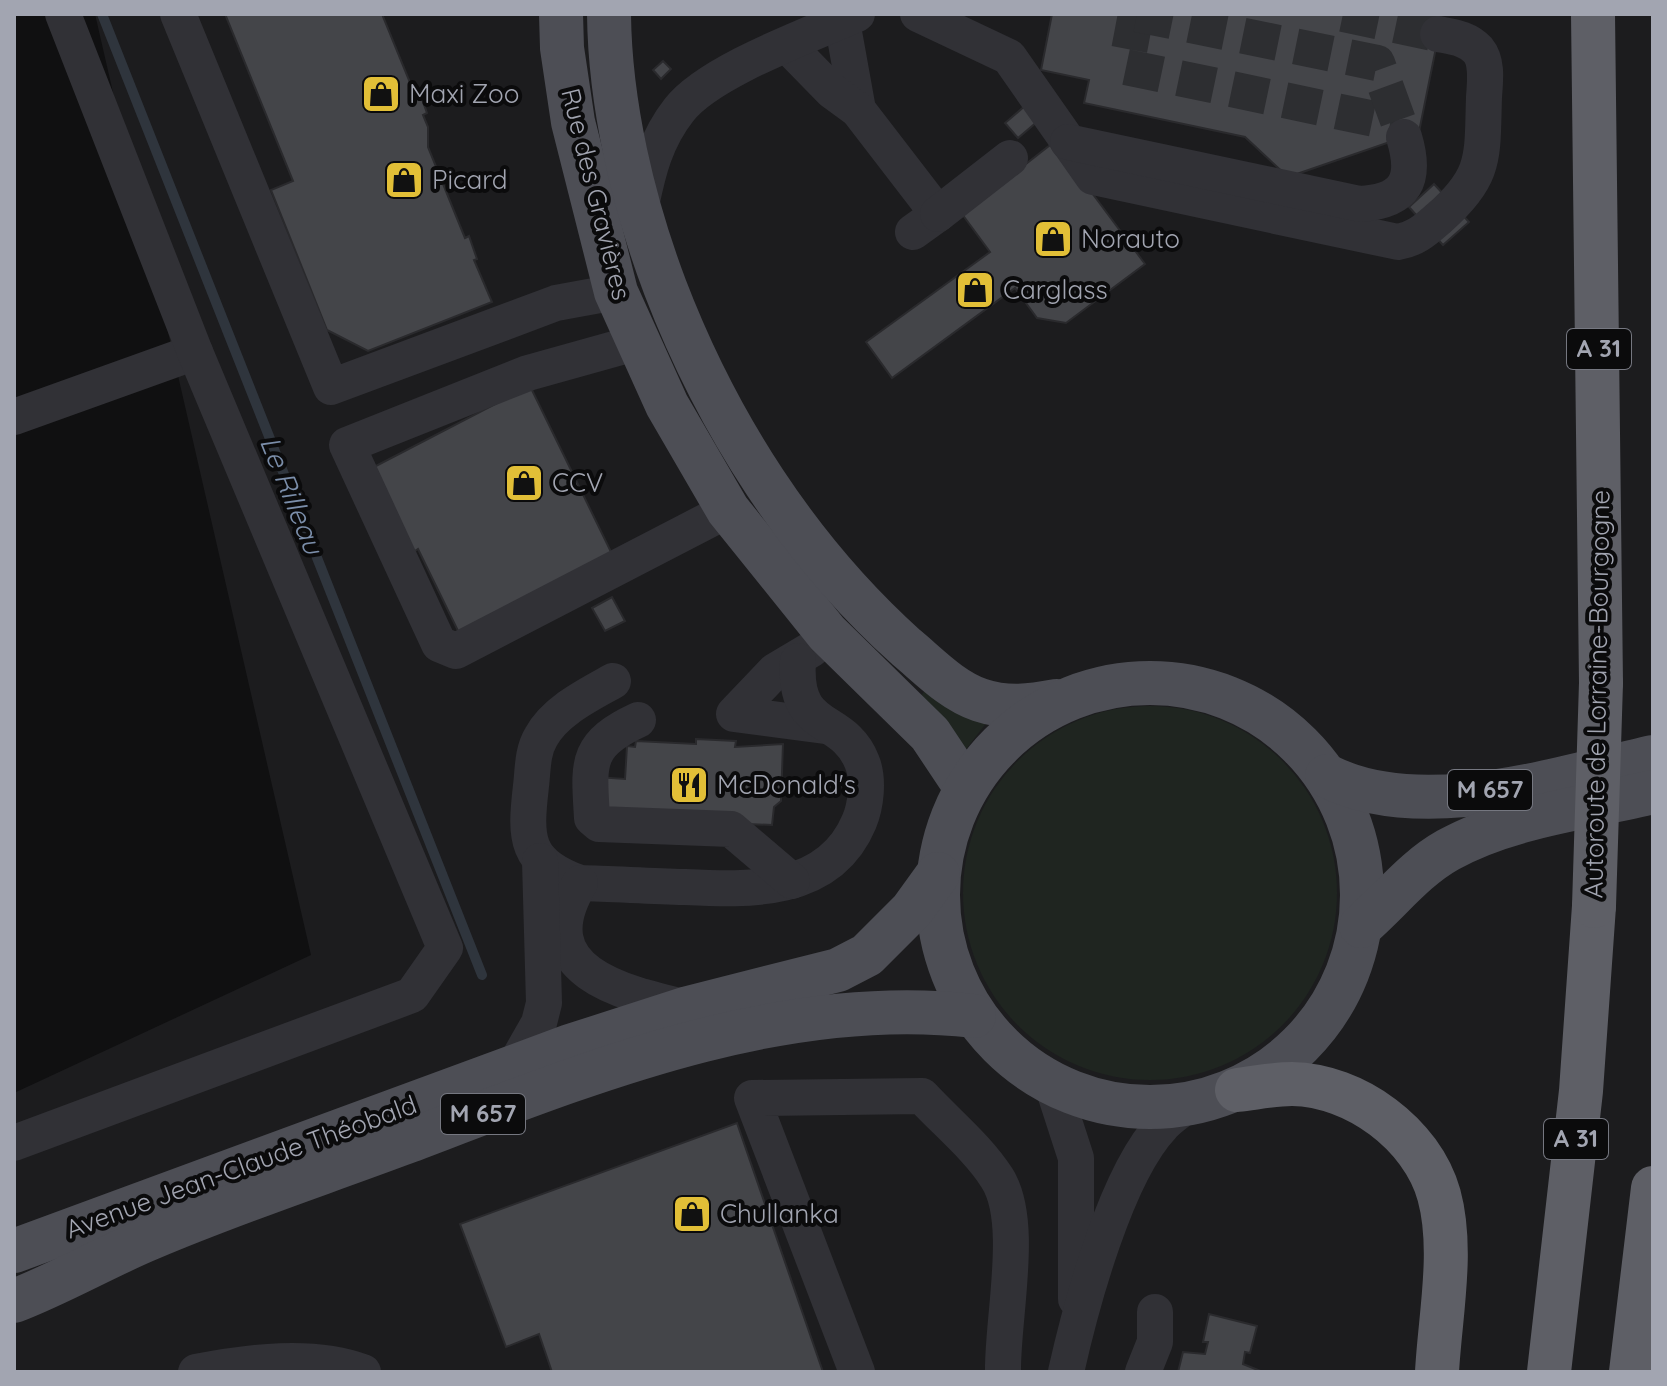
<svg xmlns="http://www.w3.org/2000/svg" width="1667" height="1386" viewBox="0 0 1667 1386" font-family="Quicksand,sans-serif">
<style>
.built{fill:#1c1c1e}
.green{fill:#1f2520}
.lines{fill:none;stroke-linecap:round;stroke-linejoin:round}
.stream{stroke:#2f353d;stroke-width:10}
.building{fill:#444549;stroke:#2a2a2d;stroke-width:2}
.minor-tunnel{stroke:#2d2e31;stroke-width:36;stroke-dasharray:36 18;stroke-linecap:butt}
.minor{stroke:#313136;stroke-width:36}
.major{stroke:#4d4e55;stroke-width:44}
.highway{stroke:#5e5f66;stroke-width:44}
.highway-bridge{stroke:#5e5f66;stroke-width:44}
.labels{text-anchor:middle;stroke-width:8;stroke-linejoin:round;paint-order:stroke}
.shield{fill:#0b0b0c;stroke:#757780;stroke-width:2}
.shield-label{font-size:24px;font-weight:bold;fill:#a2a5b1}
.poi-label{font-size:26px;fill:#a2a5b1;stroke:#0b0b0c;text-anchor:start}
.street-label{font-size:26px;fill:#a2a5b1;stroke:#0b0b0c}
.water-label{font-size:28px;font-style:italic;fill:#7b8eaa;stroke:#0b0b0c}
</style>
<rect width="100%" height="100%" fill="#101011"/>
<polygon class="built" points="95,14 1653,14 1653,1372 14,1372 14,1093 311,955"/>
<g class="green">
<polygon points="927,688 987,722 967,748 962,750 919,698"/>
<circle cx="1150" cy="893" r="187"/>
</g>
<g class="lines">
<polyline class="stream" points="102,14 482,975"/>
</g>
<g class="building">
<polygon points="225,14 382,14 413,90 418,88 427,113 423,115 428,127 428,147 465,238 469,236 477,259 474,260 492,302 368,351 327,330 271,190 293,181"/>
<polygon points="1052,14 1425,14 1442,18 1419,132 1288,177 1245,137 1084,103 1089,80 1041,70"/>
<polygon points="663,61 671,69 661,79 653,70"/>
<polygon points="1026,105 1038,121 1018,138 1005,123"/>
<polygon points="1054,142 1145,264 1066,323 1037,318 1015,288 892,378 866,342 990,252 962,214"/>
<polygon points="1434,184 1469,222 1443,245 1409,207"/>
<polygon points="530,386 614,558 460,635 418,549 412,553 372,468"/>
<polygon points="612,597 625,621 605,631 592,608"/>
<polygon points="696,739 736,741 735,747 783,744 781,801 774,807 772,825 651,820 604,812 597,777 625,779 627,746 635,747 636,741 696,744"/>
<polygon points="737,1123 823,1372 552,1372 539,1334 506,1347 460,1224"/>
<polygon points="1209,1314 1257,1326 1250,1353 1245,1352 1243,1364 1263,1372 1178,1372 1183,1352 1205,1354 1208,1342 1203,1342"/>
</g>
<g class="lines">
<g class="minor-tunnel">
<polyline points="1136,14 1126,67 1398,124"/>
<polyline points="1137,14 1377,63 1404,137"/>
<polyline points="1343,14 1438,34"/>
</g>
<g class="minor">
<polyline points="178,14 331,387 556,303 616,292"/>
<path d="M918,14l91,43 84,120 305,65c18,-3 27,-12 41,-24 48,-42 43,-61 45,-121 1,-15 4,-35 -6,-47 -11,-12 -25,-13 -40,-16"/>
<polyline points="842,21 858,110"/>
<polyline points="788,46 832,91 858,110 938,214 913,232"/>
<path d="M1068,142l292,62c46,-3 57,-24 44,-67"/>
<path d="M641,206c7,-35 15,-67 38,-96 30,-39 131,-75 178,-96"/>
<polyline points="938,214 1010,158"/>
<polyline points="639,342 528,373 347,445 439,644 456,651 728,510"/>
<polyline points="14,417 195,352"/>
<polyline points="812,649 775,671 734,714 825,726"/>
<path d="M613,681c-25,14 -58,30 -72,56 -9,15 -8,33 -10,49 -6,52 -7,77 49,97 34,1 69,3 104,4 65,3 145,7 175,-65 7,-16 10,-43 3,-60 -19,-49 -69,-27 -64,-101"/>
<path d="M638,720c-54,25 -49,44 -46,98l7,6 132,5 61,52"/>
<path d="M580,883c-53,88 42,110 108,125"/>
<polyline points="514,1067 539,1023 544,1003 540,861"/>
<polyline points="1052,1084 1076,1158 1076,1299"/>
<polyline points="14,1143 412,995 445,948 195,352 63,14"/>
<path d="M196,1372c52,-10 116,-19 167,0"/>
<path d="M857,1372l-105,-274 170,-2c24,26 56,52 75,82 28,43 5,141 6,194"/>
<path d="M1066,1372c15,-67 50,-198 97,-247 7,-8 17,-14 24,-20"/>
<polyline points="1143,1372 1155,1342 1155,1312"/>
</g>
<g class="major">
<polyline points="561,14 562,48 573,122 616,292 667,405 728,510 827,633 930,734 966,788"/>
<path d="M609,14c1,91 24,188 56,273 52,136 133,263 241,360 23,19 45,43 74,53 27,9 50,6 77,1"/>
<circle cx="1150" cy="895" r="212"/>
<path d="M1327,776c94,47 228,3 326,-19"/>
<path d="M1361,926c29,-25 53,-57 87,-76 61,-34 138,-42 205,-58"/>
<polyline points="14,1251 570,1046 688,1008 838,970 867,955 912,910 938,874"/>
<path d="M14,1301c47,-18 91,-44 137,-63 82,-35 167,-63 250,-94 180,-68 377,-151 573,-128"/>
</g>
<g class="highway">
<polyline points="1593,14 1601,683"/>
<path d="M1237,1090c18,-2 37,-6 55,-6 63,1 130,50 147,111 15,55 1,121 -2,177"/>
<polyline points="1549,1372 1581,1091 1594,906"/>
<polyline points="1631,1372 1653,1188"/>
</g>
<polyline class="highway-bridge" points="1594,906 1601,683"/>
</g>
<defs>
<g id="shop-square" transform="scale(2)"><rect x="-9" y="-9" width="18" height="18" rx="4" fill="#e2bf37" stroke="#0b0b0c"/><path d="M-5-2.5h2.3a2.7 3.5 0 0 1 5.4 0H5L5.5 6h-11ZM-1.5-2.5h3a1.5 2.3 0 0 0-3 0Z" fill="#111"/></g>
<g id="restaurant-square" transform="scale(2)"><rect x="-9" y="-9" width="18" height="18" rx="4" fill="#e2bf37" stroke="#0b0b0c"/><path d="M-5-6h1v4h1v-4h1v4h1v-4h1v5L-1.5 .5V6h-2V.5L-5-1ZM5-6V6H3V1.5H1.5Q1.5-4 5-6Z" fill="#111"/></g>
</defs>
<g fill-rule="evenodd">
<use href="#shop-square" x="381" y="94"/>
<use href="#shop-square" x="404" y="180"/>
<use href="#shop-square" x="1053" y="239"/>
<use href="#shop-square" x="975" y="290"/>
<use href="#shop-square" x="524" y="483"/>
<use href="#restaurant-square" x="689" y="785"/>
<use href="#shop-square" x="692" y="1214"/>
</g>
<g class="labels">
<g class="shield">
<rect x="1567" y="329" width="64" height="40" rx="6"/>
<rect x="1448" y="770" width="84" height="40" rx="6"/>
<rect x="441" y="1094" width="84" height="40" rx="6"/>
<rect x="1544" y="1119" width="64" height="40" rx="6"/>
</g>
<g class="shield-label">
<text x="1599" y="357">A 31</text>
<text x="1490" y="798">M 657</text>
<text x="483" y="1122">M 657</text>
<text x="1576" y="1147">A 31</text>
</g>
<g class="poi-label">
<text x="409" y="103">Maxi Zoo</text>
<text x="432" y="189">Picard</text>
<text x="1081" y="248">Norauto</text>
<text x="1003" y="299">Carglass</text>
<text x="552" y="492">CCV</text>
<text x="717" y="794">McDonald's</text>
<text x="720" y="1223">Chullanka</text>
</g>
<g class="street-label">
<text transform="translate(596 194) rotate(76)" y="9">Rue des Gravières</text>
<text transform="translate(1597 694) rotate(-89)" y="9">Autoroute de Lorraine-Bourgogne</text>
<text transform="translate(241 1167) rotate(-20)" y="9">Avenue Jean-Claude Théobald</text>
</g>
<g class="water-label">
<text transform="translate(292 495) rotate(68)" y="10">Le Rilleau</text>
</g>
</g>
<rect width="1667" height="1386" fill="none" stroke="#a2a5b1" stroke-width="32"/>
</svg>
